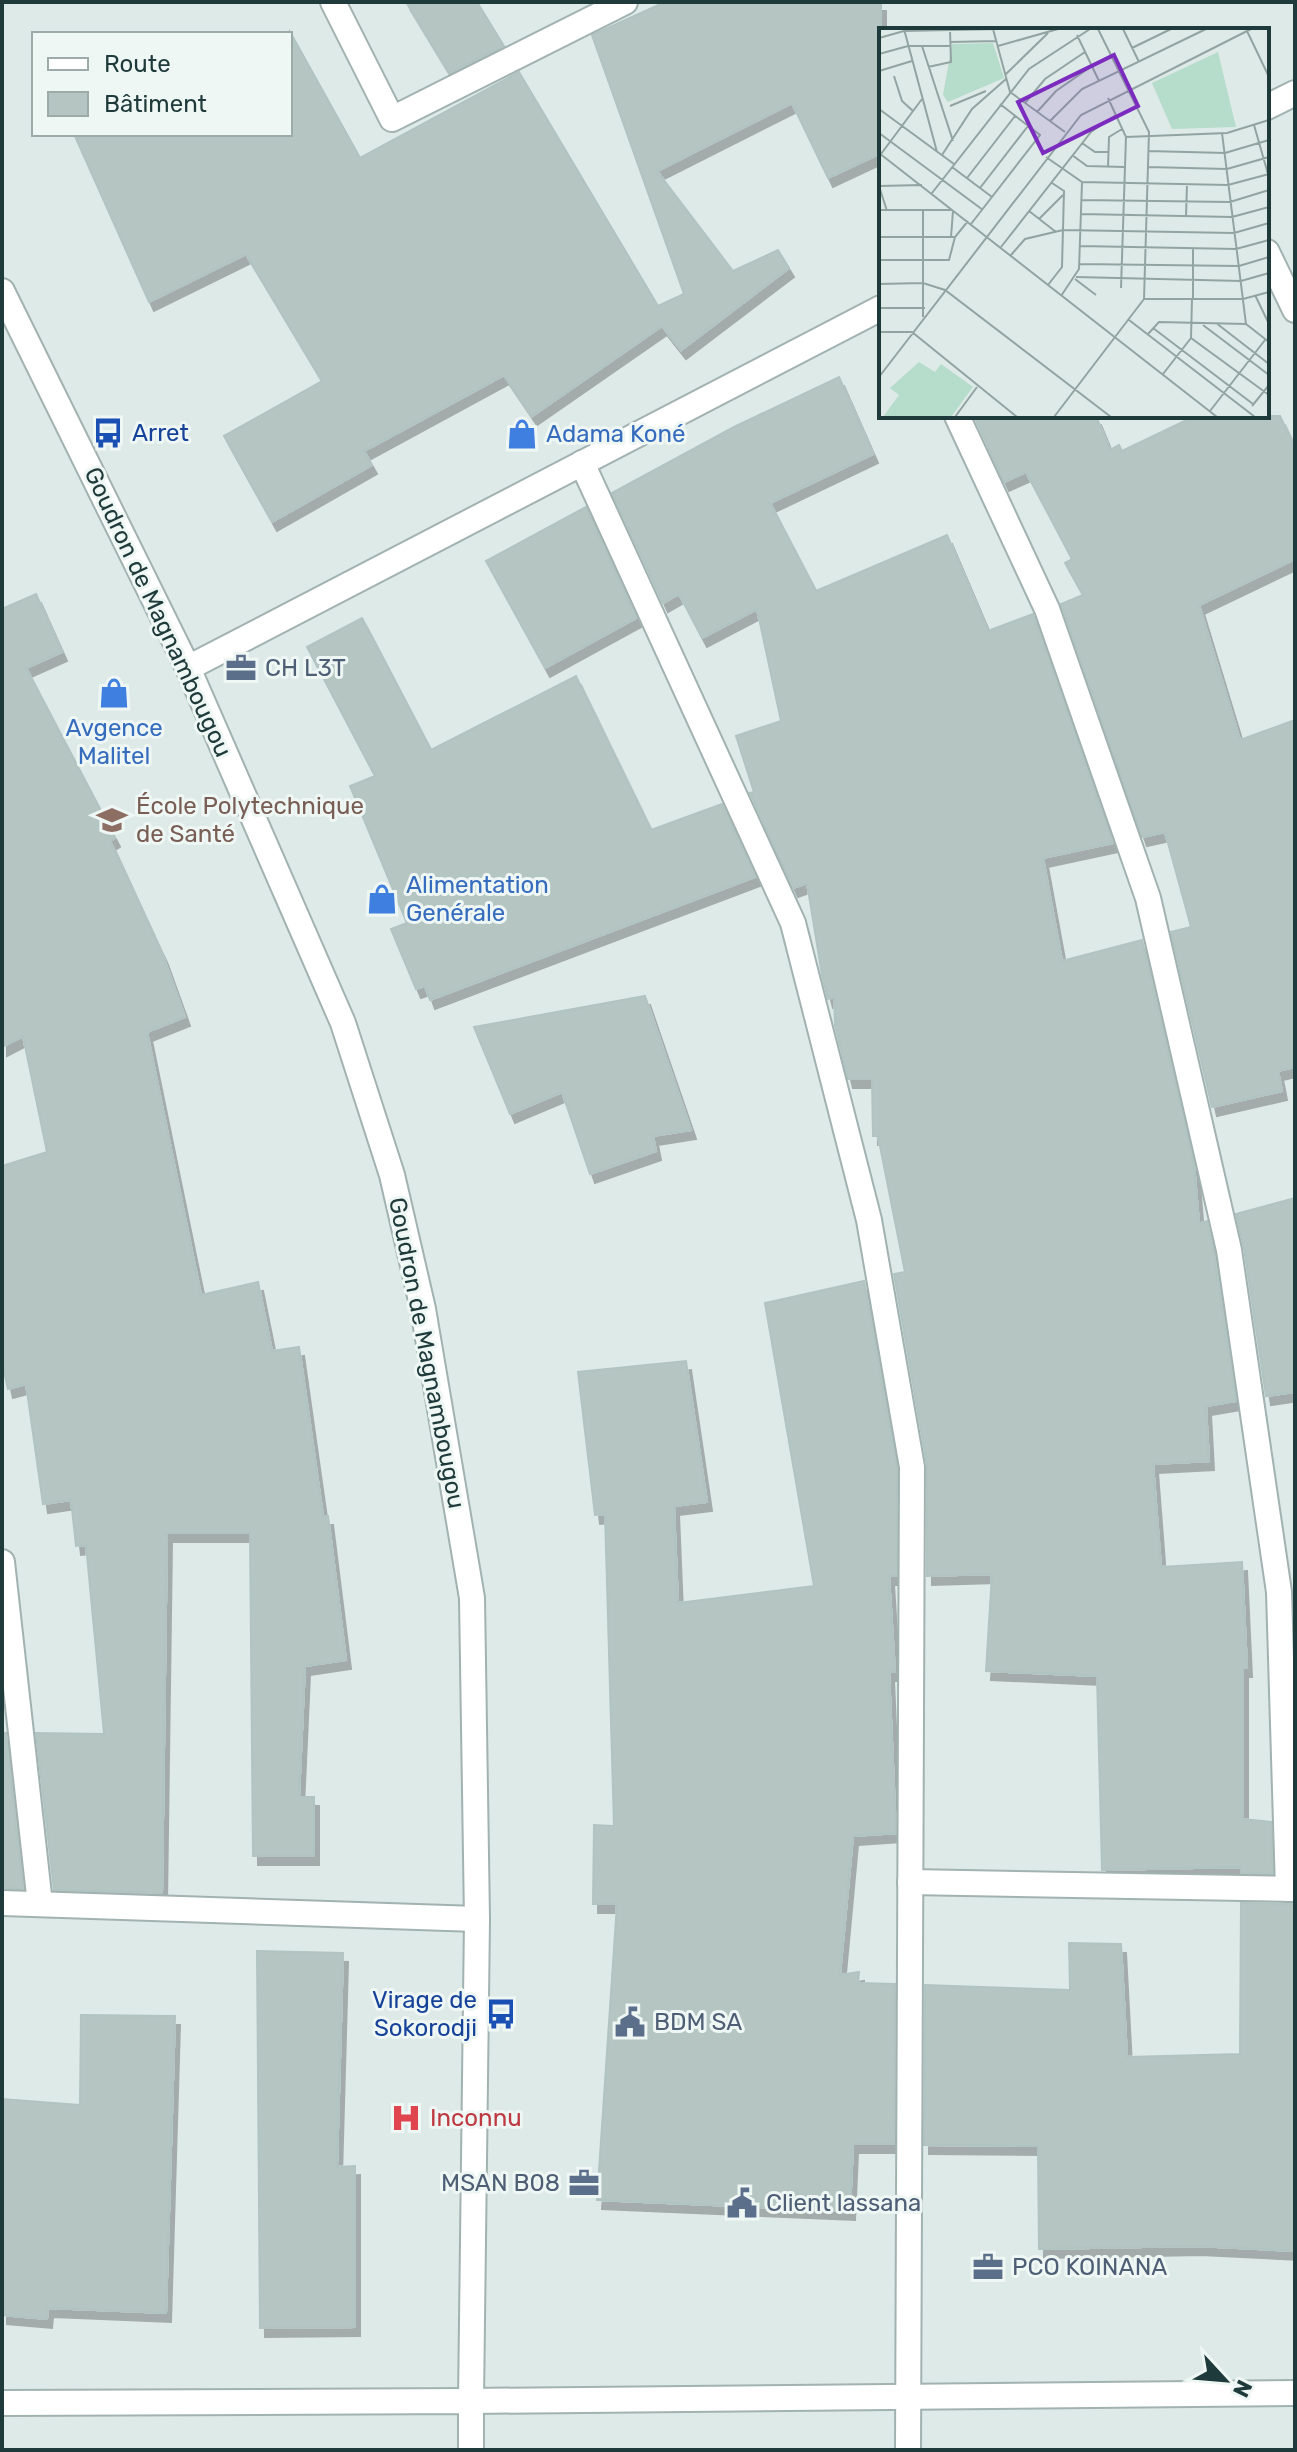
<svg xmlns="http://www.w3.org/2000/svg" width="1297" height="2452" viewBox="0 0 1297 2452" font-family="Rubik,sans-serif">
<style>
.building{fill:#b4c5c2;stroke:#b1c4c1;stroke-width:2;filter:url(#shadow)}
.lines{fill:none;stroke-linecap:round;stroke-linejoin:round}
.minor-casing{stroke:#a1b2b0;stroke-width:28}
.tertiary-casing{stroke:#a1b2b0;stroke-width:28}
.minor{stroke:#fff;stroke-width:24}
.tertiary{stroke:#fff;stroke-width:24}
.labels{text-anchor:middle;stroke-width:6;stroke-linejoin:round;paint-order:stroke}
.transit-label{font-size:24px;fill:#164399;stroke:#eff7f5;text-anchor:start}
.shop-label{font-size:24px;fill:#366cbe;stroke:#eff7f5;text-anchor:start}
.street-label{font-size:24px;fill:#1f3a3a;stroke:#eff7f5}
.service-label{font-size:24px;fill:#4e5e75;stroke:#eff7f5;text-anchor:start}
.education-label{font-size:24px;fill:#785e54;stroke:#eff7f5;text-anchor:start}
.health-label{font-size:24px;fill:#be3a42;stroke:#eff7f5;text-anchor:start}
.inset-road{fill:none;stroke:#92a4a2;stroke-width:2}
.view{fill:#7b2cbf;fill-opacity:0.15;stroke:#7b2cbf;stroke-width:4}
.inset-edge{fill:none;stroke:#1f3a3a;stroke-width:4}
</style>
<defs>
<filter id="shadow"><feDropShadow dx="5" dy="9" stdDeviation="0" flood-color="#0004"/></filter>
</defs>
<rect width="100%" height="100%" fill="#deeae8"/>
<g class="building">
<polygon points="406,2 477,2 504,46 449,73"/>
<polygon points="665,2 881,2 881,153 828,178 792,103 657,171 733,271 778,250 789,268 681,350 662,326 532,416 504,375 364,451 372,465 272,522 224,436 322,381 246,254 149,302 74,134 290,134 290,32 360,158 519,72 658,306 684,294 592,35"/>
<polygon points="839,377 873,454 770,503 816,591 947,535 988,631 1033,614 1113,843 1043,858 1062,961 1142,940 1194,1163 1199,1224 1207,1221 1214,1253 1236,1401 1206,1406 1209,1461 1153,1464 1161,1567 1242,1562 1247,1668 1243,1668 1243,1819 1271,1822 1273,1874 1241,1873 1241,1867 1102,1870 1097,1676 986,1671 992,1574 927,1576 927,1465 894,1274 905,1272 878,1136 873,1136 872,1079 848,1079 835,1025 834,997 828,999 822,975 807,883 793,888 750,793 754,792 736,736 781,721 757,609 702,638 679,594 663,603 612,493 734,427"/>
<polygon points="974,416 1096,416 1110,450 1119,445 1122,451 1195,416 1280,416 1295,448 1295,559 1199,605 1240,740 1295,720 1295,1067 1278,1071 1282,1091 1212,1107 1171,932 1191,927 1165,832 1142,837 1061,604 1083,595 1065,563 1072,559 1026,472 1004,482"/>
<polygon points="586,507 636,618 545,668 486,561"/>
<polygon points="36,594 62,652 26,668 115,838 110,841 163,956 185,1017 147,1032 201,1295 258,1282 272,1351 299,1347 323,1516 328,1516 346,1660 305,1666 299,1797 314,1797 314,1856 253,1856 250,1533 167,1533 162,1893 54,1890 36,1733 104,1734 86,1545 76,1546 71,1500 43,1504 26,1384 8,1389 2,1363 2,1166 47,1152 23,1036 2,1047 2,609"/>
<polygon points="362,618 431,750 576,676 651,830 722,804 755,877 430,1000 425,986 416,989 391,929 407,923 350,786 375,776 307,647"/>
<polygon points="645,996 691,1130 653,1136 656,1151 590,1174 562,1092 510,1114 474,1027"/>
<polygon points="1295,1198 1295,1392 1266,1396 1244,1248 1236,1214"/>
<polygon points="864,1281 897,1468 897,1576 889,1576 895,1672 889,1672 896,1833 853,1836 840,1975 859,1972 858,1983 895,1984 894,2144 853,2144 850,2211 597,2200 617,1904 593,1904 594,1825 614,1826 605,1514 595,1515 578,1372 686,1361 707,1502 674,1506 678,1603 814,1586 765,1303"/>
<polygon points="2,1733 6,1733 23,1889 2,1888"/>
<polygon points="1241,1903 1295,1904 1295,2251 1196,2246 1039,2249 1038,2146 924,2145 925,1985 1070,1990 1069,1943 1121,1944 1127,2057 1240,2054"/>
<polygon points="257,1951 343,1953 337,2167 355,2166 355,2327 260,2328"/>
<polygon points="81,2015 175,2016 166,2313 48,2308 47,2319 2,2315 2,2099 80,2105"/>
</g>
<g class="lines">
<g class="minor-casing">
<g id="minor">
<polyline points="333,2 392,119 625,2"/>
<polyline points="1267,107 1295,93"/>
<polyline points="1267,252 1295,310"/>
<polyline points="957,416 1047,609 1148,898 1229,1250 1279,1592 1288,1889"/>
<polyline points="582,463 793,923 869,1220 912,1467 908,2450"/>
<polyline points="188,668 881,308"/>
<polyline points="2,1562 40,1904"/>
<polyline points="910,1882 1295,1889"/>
<polyline points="2,1903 477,1919"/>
<polyline points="2,2403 471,2401 471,2450"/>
</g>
</g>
<g class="tertiary-casing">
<polyline id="tertiary" points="2,291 188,668 343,1023 392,1175 423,1309 472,1598 477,1919 471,2401 1295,2393"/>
</g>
<use href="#minor" class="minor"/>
<use href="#tertiary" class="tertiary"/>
</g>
<defs>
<g id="bus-bare" transform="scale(2.4)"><path d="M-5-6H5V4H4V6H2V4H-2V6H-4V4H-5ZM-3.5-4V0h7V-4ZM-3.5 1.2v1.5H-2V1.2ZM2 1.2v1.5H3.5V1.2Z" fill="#1a4fb4" stroke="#eff7f5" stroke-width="2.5" paint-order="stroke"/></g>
<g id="shop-bare" transform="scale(2.4)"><path d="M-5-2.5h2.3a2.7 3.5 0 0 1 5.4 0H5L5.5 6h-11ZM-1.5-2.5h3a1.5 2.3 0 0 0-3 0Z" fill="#3f7fe0" stroke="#eff7f5" stroke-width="2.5" paint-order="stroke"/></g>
<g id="office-bare" transform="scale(2.4)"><path d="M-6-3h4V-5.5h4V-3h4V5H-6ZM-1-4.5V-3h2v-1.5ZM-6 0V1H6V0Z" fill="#5c6f8a" stroke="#eff7f5" stroke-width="2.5" paint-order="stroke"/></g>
<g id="school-bare" transform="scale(2.4)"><path d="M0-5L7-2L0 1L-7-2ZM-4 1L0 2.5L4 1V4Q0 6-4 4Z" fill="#8d6e63" stroke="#eff7f5" stroke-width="2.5" paint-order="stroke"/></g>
<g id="civic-bare" transform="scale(2.4)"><path d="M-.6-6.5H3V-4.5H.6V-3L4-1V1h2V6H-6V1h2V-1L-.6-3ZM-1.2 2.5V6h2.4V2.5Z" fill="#5c6f8a" stroke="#eff7f5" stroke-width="2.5" paint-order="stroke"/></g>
<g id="hospital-bare" transform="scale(2.4)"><path d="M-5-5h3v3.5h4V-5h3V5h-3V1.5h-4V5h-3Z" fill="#e0444e" stroke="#eff7f5" stroke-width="2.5" paint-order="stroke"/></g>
</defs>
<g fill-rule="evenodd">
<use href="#bus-bare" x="108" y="433"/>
<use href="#shop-bare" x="522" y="434"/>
<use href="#office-bare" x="241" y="668"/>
<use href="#shop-bare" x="114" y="693"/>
<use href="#school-bare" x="112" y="820"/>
<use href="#shop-bare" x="382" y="899"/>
<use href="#bus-bare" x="501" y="2014"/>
<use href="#civic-bare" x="630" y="2022"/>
<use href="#hospital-bare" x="406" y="2118"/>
<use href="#office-bare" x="584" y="2183"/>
<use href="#civic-bare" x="742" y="2203"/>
<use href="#office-bare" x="988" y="2267"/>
</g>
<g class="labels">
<g class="transit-label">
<text x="132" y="441">Arret</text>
<text x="477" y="2008" text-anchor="end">Virage de<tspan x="477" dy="28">Sokorodji</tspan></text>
</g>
<g class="shop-label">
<text x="546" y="442">Adama Koné</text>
<text x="114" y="736" text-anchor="middle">Avgence<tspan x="114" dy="28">Malitel</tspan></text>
<text x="406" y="893">Alimentation<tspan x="406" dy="28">Genérale</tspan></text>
</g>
<g class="street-label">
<text transform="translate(158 612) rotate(65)" y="8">Goudron de Magnambougou</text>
<text transform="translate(427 1353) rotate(79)" y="8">Goudron de Magnambougou</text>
</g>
<g class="service-label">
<text x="265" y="676">CH L3T</text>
<text x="654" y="2030">BDM SA</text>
<text x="560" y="2191" text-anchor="end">MSAN B08</text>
<text x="766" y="2211">Client lassana</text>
<text x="1012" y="2275">PCO KOINANA</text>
</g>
<g class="education-label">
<text x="136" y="814">École Polytechnique<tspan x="136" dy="28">de Santé</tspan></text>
</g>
<g class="health-label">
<text x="430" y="2126">Inconnu</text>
</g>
</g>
<g transform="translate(879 28)">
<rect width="390" height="390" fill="#deeae8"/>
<path d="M114,15l11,35 -56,24 -5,-7 9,-51zM339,24l18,75 -64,2 -20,-46zM40,334l16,10 6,-8 32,23 -22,30h-68l16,-22 -9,-7z" fill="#b6dccb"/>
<path class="inset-road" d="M25,1l33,123M114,1l17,63 55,40M244,1l16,33M368,3l22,46M198,7l22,46M0,10l25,-7 95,-2M71,14l46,-1M43,18l31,95M119,18l60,-17M253,20l39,-19M0,26l29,-8h42M49,39l23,-5 -1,-32M0,43l33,-10M127,46l42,-41M15,48l8,25 11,10M229,70l18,39 -5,151M146,75l20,-24 40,-27M71,78l36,-15M0,81l75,55M158,84l19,-21 36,-25M171,93l32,-32 124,-60M375,97l14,49M0,105l104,77M343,105l24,191 23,18M247,109l101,-4 42,-13M203,115l13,9h13M269,123l77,2 44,-13M0,125l338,264M2,126l41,-55M63,127l30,-46 34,-30M193,127l15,11 37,1M167,129l36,25 146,3 41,-11M73,139l40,30M229,139l1,-30 13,-8M269,139l79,2 42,-12M88,150l48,-62M0,158l43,-1M0,158l8,25M101,160l48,-62M53,165l97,-124 61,-40M202,172l149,2 39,-12M0,182h73M44,182v107M150,183l27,21M202,186l151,3M307,188l1,-32M353,189l37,-10M160,191l24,-24M92,196l69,-89 -40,-31M0,209h76M72,209l2,-26M201,218l156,3 33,-9M122,219l90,-115 25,-17M132,227l14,-16 38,-9 171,3 35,-10M0,232h70l6,-23 13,-16M200,236l160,2 30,-9M197,249l165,4 28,-8M196,251l21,16M0,256l44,-1 22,7 166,127M169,257l14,-18 2,-76 -12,-8M376,267l14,29M182,268l18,-27 3,-87M265,271h99l26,-7M313,271l-1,39 78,57M314,271v-50M0,280h46M250,292l126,97M337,295l53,41M324,297l66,50M274,300l100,76M0,304h33l105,85M269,306l11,-12 87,2M284,346l28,-36M0,349l202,-262 170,-86M373,378l17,-21M331,383l55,-71M76,389l22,-30M175,389l90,-118 5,-167 -51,-103"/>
<path class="view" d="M235,27l24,51 -95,47 -25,-51z"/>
<rect width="390" height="390" class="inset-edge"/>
</g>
<rect width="1297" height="2452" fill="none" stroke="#1f3a3a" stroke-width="8"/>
<rect x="32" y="32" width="260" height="104" fill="#eff7f5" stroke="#9cabaa" stroke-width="2"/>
<rect x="48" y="58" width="40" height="12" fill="#ffffff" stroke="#9cabaa" stroke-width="2"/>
<text x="104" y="72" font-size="24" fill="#1f3a3a">Route</text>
<rect x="48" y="92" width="40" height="24" fill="#b4c5c2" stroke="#9cabaa" stroke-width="2"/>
<text x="104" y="112" font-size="24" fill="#1f3a3a">Bâtiment</text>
<g transform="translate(1225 2380) rotate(116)" stroke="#eff7f5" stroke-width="6" paint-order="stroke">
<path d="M0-6L14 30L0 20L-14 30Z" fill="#1f3a3a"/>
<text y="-12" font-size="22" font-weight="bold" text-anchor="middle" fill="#1f3a3a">N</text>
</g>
</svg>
